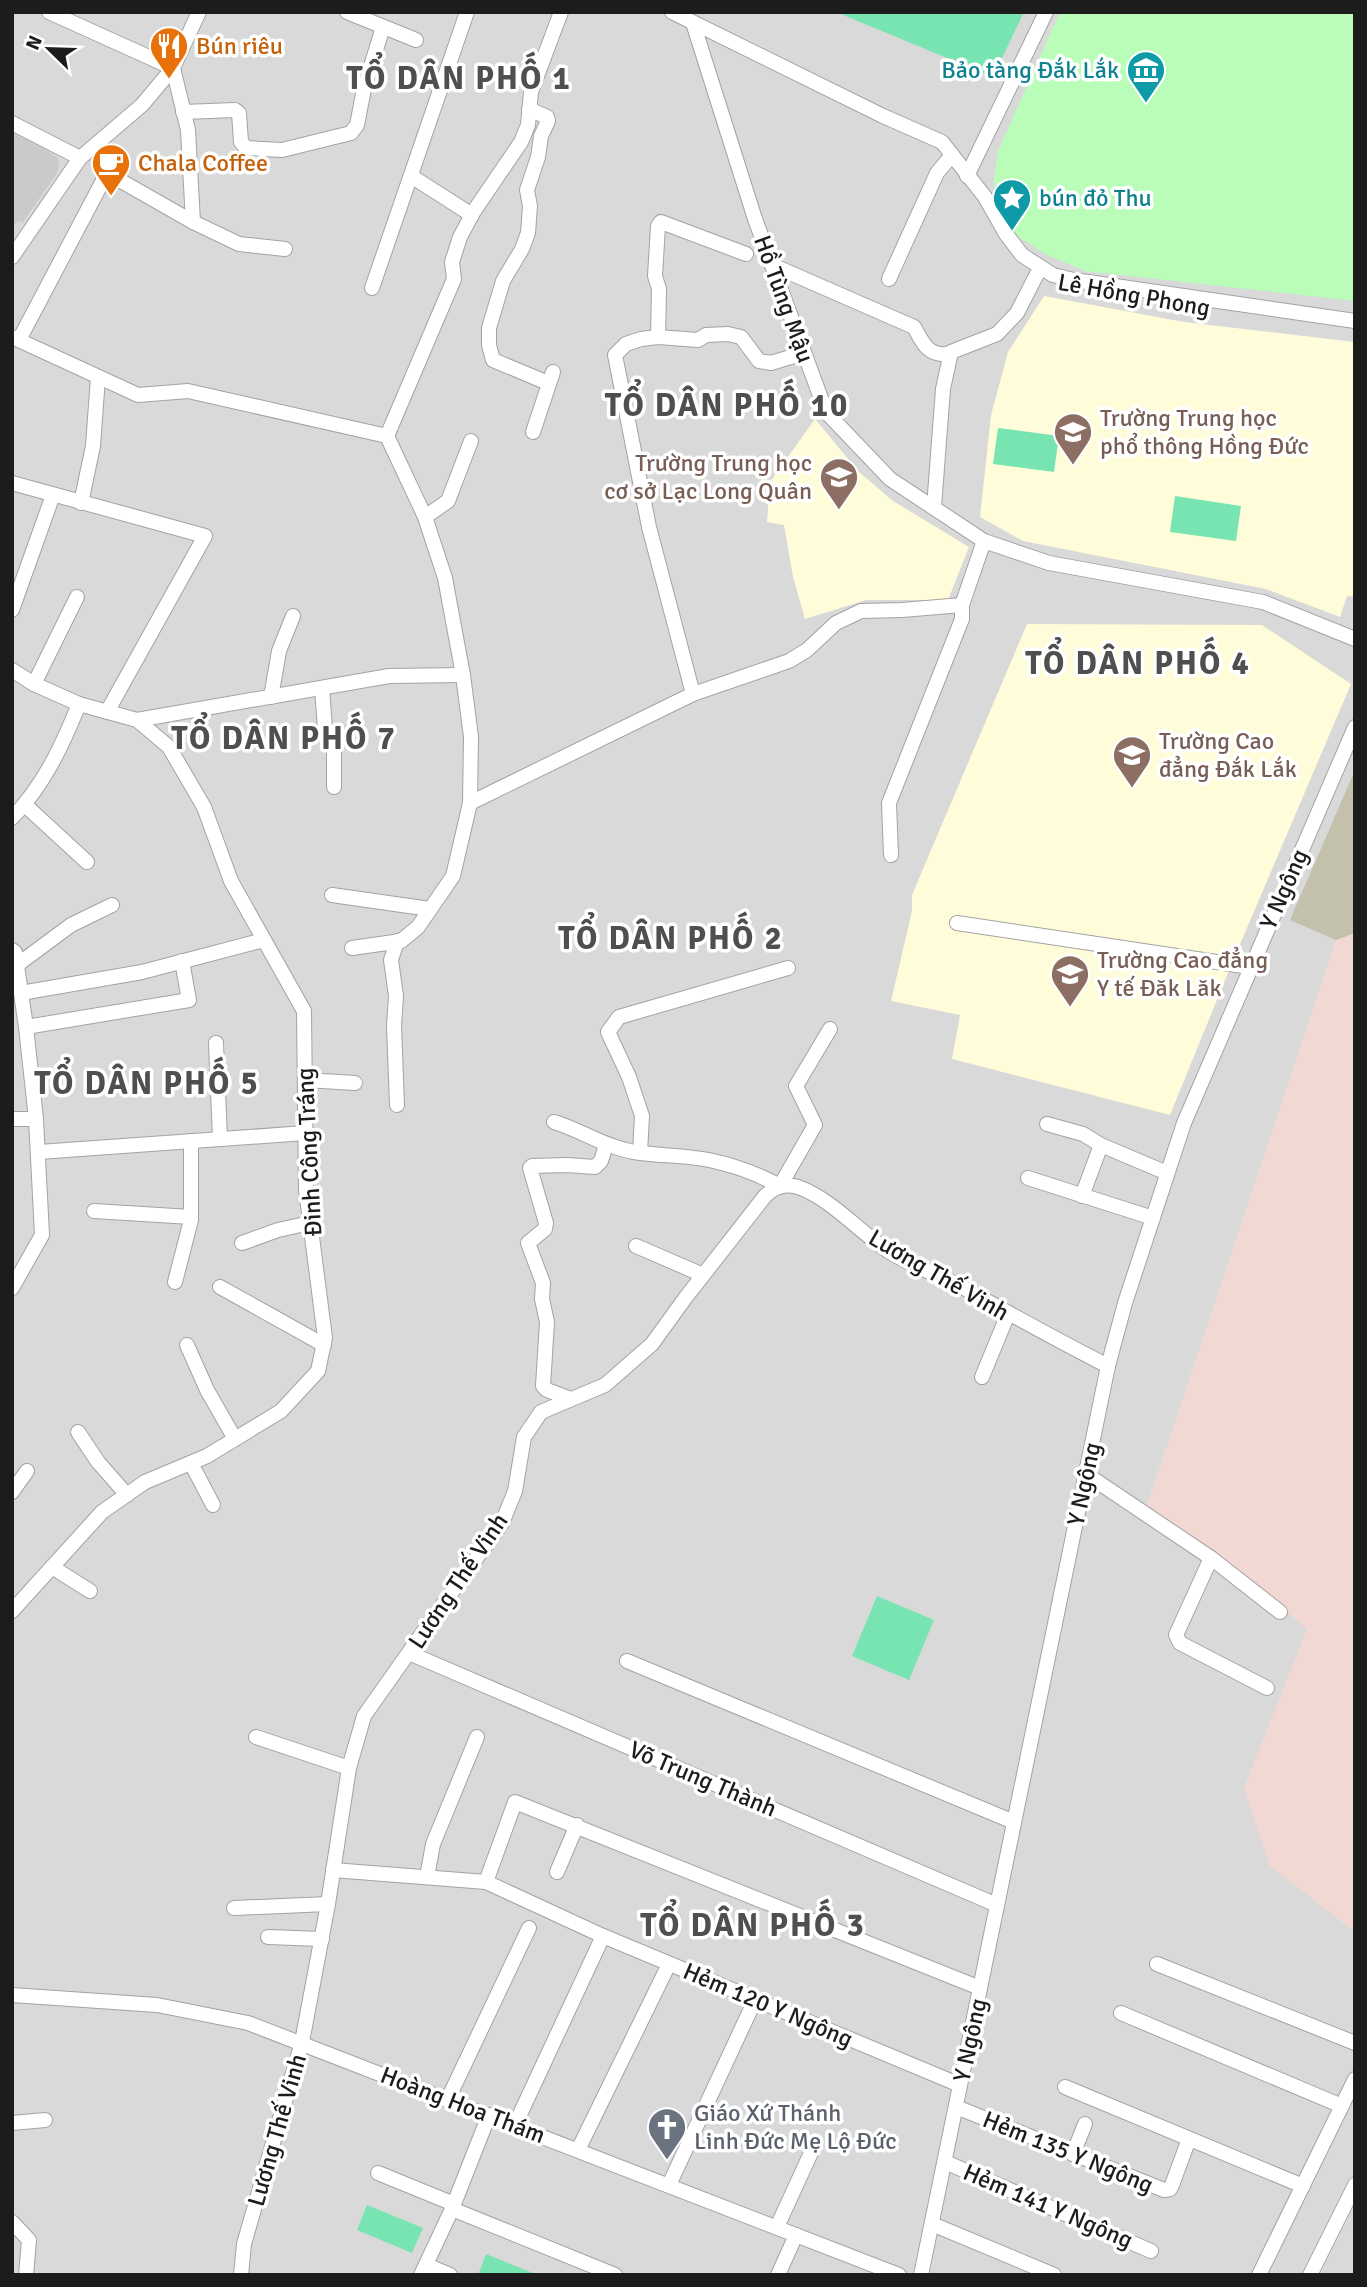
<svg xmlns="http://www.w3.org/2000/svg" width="1367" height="2287" viewBox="0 0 1367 2287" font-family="Signika,sans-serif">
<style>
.residential{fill:#dad9d9}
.education{fill:#fffcd9}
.religious{fill:#cacaca}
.military{fill:#f2d8d2}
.construction{fill:#c3c1ac}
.park{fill:#b9fdb9}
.pitch{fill:#78e4b2}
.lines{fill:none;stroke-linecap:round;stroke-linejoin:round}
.minor-casing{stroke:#a3a3a3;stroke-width:16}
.minor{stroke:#fff;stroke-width:14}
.labels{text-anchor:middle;stroke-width:7;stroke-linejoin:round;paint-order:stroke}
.food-label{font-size:24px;fill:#c56008;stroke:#fff;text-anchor:start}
.culture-label{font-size:24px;fill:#0d838f;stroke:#fff;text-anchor:end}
.street-label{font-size:24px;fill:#1c1c1c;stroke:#fff}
.education-label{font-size:24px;fill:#785e54;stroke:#fff;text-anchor:start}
.worship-label{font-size:24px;fill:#5b616d;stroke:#fff;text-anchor:start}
.district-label{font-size:32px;font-weight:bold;letter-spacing:2px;fill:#4f4f4f;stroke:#fff}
</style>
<rect width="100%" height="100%" fill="#eee9e1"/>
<rect class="residential" x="12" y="12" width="1343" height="2263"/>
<g class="education">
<polygon points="1044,296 1184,322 1355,342 1355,597 1347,596 1340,617 1266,589 1023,541 980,517 991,415 1008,352"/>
<polygon points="815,419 858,471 893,501 969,547 948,600 866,600 805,619 793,577 784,525 767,522 770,482"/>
<polygon points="1027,624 1262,625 1351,684 1232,963 1170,1115 952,1059 960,1015 891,1001 912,911 912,895"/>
</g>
<polygon class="religious" points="12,132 47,150 58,159 59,167 57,173 23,222 19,221 12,226"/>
<polygon class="military" points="1355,933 1355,1932 1270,1866 1244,1788 1307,1629 1232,1565 1147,1505 1336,940"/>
<polygon class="construction" points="1355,770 1355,933 1336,940 1290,920"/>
<polygon class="park" points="1060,12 1355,12 1355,301 1085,271 1045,254 1013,233 1001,215 996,197 994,182 998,151"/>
<g class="pitch">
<polygon points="836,12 1024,12 993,77"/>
<polygon points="998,428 1059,436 1054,472 993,464"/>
<polygon points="1175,496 1241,506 1236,541 1170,532"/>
<polygon points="877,1596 934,1620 909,1680 852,1656"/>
<polygon points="367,2205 423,2228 412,2253 357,2230"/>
<polygon points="486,2254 538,2275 478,2275"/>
</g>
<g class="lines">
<g class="minor-casing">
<g id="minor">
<polyline points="49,12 173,68 188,130 193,222"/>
<polyline points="347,12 416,40"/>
<polyline points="672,12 883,116 942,142 985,197 1006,234 1022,255 1053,275 1074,280 1355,321"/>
<polyline points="693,23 755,219 826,412 890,479 984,541 1049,563 1263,602 1355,639"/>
<polyline points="529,109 547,117 548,121 541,136 538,157 527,190 530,206 528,233 522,249 503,281 489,328 489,345 493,360 548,383"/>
<polyline points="183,112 235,110 239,113 241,142 246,148 282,150 351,133 357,125 364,89 383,27"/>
<polyline points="12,123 80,158"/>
<polyline points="411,176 472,215"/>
<polyline points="967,176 1046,12"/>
<polyline points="12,257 80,158 142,105 173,68 199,12"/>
<path d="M772,265l142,62c8,14 13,29 33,27"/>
<polyline points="889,279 937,173 952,155"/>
<polyline points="372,288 467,12"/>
<polyline points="12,337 138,395 188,391 387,436"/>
<polyline points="658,337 659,289 655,276 658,226 661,222 746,254"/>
<polyline points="19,340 107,173 193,222 239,244 285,249"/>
<polyline points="533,432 553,372"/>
<polyline points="12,483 205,536 107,712"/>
<polyline points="81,503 93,446 98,377"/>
<polyline points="934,507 943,389 951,352 997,334 1017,313 1037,274"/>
<polyline points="425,517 448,501 471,441"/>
<polyline points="12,610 53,495"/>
<polyline points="12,670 34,684 79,704 137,720 169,747 204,807 231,881 304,1011 306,1190 325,1338 318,1371 281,1411 207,1456 145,1482 102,1512 12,1611"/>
<polyline points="34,684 77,597"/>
<polyline points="322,688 325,729 334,746 334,787"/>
<polyline points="693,694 649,527 615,355 626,344 641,339 658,337 698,340 706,335 728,334 741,337 759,361 771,363 804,353"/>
<polyline points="271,697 279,651 293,616"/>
<polyline points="137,720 389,676 463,675"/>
<polyline points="470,803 693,694 789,661 807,650 836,623 861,611 902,610 962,605"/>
<polyline points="25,805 87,862"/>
<path d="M12,818c32,-33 50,-72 67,-114"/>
<polyline points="891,855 889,803 962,619 962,605 984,541"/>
<polyline points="332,895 430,909"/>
<polyline points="957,923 1250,967"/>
<polyline points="352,948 401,941 418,927 453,876 470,803 471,737 463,675 445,578 425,517 387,436 454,279 452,262 460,237 474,211 521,142 528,125 531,92 561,12"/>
<polyline points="12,950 15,952 26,1027 36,1119 42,1235 12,1288"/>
<polyline points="17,965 71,925 112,905"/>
<polyline points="21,993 142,972 264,940"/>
<polyline points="26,1027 189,1000 182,961"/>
<polyline points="216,1043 220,1139"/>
<polyline points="305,1080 355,1083"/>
<polyline points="397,1105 394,1026 396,996 391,960 397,941"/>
<polyline points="12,1119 36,1119"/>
<path d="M554,1122c27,8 51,25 80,30 25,4 50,3 75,8 24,5 49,14 71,26l35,-61 -19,-39 34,-57"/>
<polyline points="1047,1124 1083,1134 1101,1145"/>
<polyline points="39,1152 305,1133"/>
<polyline points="640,1152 642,1116 629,1077 608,1032 619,1017 788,968"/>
<polyline points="1028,1178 1153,1218"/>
<polyline points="1082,1196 1101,1145 1167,1173"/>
<polyline points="94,1211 191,1217"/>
<polyline points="242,1243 278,1230 310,1223"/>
<polyline points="636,1246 703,1275"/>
<polyline points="175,1282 191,1220 191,1141"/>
<polyline points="220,1287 324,1345"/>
<polyline points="187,1345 207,1390 235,1439"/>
<polyline points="982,1377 1008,1314"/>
<polyline points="571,1399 547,1390 543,1386 547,1322 542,1299 543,1283 528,1243 545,1229 546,1223 530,1168 532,1166 567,1165 595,1167 601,1161 606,1145"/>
<polyline points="78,1432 98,1462 127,1495"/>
<polyline points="191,1463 213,1505"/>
<polyline points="1086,1474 1211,1558 1280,1612"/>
<polyline points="12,1492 27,1471"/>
<polyline points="1211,1558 1176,1635 1180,1643 1267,1688"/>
<polyline points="52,1567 90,1591"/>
<polyline points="409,1653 997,1905"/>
<polyline points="627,1661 1014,1822"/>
<polyline points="256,1737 349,1768"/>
<polyline points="333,1870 486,1882 603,1936 960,2085"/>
<polyline points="557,1872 577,1825"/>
<polyline points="427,1877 433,1844 477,1737"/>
<polyline points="486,1882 515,1802 980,1988"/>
<polyline points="234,1908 328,1904"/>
<polyline points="268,1937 322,1939"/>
<polyline points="1157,1964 1355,2043"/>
<polyline points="12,1995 157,2005 248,2023 899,2275"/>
<polyline points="1121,2013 1342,2106"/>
<polyline points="1065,2087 1303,2186"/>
<polyline points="448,2099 529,1928"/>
<polyline points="956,2107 1164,2190 1170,2189 1172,2185 1189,2139"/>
<polyline points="12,2123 45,2120"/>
<polyline points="515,2125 603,1936"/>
<polyline points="578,2150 669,1964"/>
<polyline points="1073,2154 1085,2124"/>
<polyline points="945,2162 1151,2251"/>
<polyline points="378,2173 454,2204"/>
<polyline points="669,2185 755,2000"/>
<polyline points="452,2209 615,2275"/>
<polyline points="12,2222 29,2240 26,2275"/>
<polyline points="932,2224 1054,2275"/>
<polyline points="777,2227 815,2144"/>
<polyline points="426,2265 450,2275"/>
<path d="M241,2275l3,-31 58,-202 26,-138 21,-136 15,-52 67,-95 71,-98 13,-32 9,-54 17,-25 64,-27 47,-41 34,-47 79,-101c9,-9 20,-13 33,-9 34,12 62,46 92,65 22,14 48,23 72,35 48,27 97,54 146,79"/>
<polyline points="421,2275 452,2209 489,2115"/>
<polyline points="778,2275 796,2235"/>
<polyline points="921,2275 1108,1366 1125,1303 1184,1123 1355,727"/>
<polyline points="1259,2275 1355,2079"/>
<polyline points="1310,2275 1355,2185"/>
</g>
</g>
<use href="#minor" class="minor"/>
</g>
<defs>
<g id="restaurant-pin" transform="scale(2.0125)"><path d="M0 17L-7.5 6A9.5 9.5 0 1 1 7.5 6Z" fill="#e8710a" stroke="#fff"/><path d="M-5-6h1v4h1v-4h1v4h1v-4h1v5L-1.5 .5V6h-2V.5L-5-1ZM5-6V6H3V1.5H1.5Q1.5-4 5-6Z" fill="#fff"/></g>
<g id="museum-pin" transform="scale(2.0125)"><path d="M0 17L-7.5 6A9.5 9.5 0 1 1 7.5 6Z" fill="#0f9aa8" stroke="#fff"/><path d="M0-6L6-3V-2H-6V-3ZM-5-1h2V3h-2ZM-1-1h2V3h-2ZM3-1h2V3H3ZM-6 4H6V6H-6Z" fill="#fff"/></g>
<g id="cafe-pin" transform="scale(2.0125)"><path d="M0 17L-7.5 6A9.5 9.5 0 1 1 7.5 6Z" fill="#e8710a" stroke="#fff"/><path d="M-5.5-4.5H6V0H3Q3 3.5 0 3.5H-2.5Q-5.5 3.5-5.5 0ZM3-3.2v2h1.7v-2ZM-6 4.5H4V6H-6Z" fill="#fff"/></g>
<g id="sight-pin" transform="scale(2.0125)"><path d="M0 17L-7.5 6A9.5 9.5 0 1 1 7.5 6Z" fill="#0f9aa8" stroke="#fff"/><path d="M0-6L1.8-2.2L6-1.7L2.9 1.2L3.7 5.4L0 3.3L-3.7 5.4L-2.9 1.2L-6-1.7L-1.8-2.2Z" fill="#fff"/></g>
<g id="school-pin" transform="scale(2.0125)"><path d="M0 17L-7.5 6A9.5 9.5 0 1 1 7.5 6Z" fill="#8d6e63" stroke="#fff"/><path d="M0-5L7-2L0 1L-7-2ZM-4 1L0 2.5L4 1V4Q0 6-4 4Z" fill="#fff"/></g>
<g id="university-pin" transform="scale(2.0125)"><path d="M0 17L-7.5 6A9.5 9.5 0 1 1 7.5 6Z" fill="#8d6e63" stroke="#fff"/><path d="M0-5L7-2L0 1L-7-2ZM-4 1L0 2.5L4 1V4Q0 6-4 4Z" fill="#fff"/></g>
<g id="church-pin" transform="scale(2.0125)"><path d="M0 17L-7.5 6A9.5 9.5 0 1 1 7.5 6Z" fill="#6b7280" stroke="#fff"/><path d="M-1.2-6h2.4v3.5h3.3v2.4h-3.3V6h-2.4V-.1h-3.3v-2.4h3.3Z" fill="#fff"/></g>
</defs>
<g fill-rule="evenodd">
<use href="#restaurant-pin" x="169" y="46"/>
<use href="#museum-pin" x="1146" y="70"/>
<use href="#cafe-pin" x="111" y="163"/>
<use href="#sight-pin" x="1012" y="198"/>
<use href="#school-pin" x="1073" y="432"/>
<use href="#school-pin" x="839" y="477"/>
<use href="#university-pin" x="1132" y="755"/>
<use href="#university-pin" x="1070" y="974"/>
<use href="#church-pin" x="667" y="2127"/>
</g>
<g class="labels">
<g class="food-label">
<text x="196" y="54">Bún riêu</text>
<text x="138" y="171">Chala Coffee</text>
</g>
<g class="culture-label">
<text x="1119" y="78">Bảo tàng Đắk Lắk</text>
<text x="1039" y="206" text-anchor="start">bún đỏ Thu</text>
</g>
<g class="street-label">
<text transform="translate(1134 295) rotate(10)" y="8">Lê Hồng Phong</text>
<text transform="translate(784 299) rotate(70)" y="8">Hồ Tùng Mậu</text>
<text transform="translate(1284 889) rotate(-66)" y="8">Y Ngông</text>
<text transform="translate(309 1152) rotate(-93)" y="8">Đinh Công Tráng</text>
<text transform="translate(939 1275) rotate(30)" y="8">Lương Thế Vinh</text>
<text transform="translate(1084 1484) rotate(-78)" y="8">Y Ngông</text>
<text transform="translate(458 1581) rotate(-56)" y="8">Lương Thế Vinh</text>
<text transform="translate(703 1779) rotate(23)" y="8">Võ Trung Thành</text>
<text transform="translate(768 2005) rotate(23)" y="8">Hẻm 120 Y Ngông</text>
<text transform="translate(970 2040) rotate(-78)" y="8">Y Ngông</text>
<text transform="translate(463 2105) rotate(21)" y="8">Hoàng Hoa Thám</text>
<text transform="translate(277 2130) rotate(-74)" y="8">Lương Thế Vinh</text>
<text transform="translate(1068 2152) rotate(22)" y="8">Hẻm 135 Y Ngông</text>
<text transform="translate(1048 2206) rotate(23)" y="8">Hẻm 141 Y Ngông</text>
</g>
<g class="education-label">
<text x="1100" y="426">Trường Trung học<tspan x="1100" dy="28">phổ thông Hồng Đức</tspan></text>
<text x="812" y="471" text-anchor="end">Trường Trung học<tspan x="812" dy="28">cơ sở Lạc Long Quân</tspan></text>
<text x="1159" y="749">Trường Cao<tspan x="1159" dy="28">đẳng Đắk Lắk</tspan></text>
<text x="1097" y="968">Trường Cao đẳng<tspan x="1097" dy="28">Y tế Đăk Lăk</tspan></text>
</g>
<g class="worship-label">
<text x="694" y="2121">Giáo Xứ Thánh<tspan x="694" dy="28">Linh Đức Mẹ Lộ Đức</tspan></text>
</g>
<g class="district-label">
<text x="459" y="89">TỔ DÂN PHỐ 1</text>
<text x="727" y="416">TỔ DÂN PHỐ 10</text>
<text x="1138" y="674">TỔ DÂN PHỐ 4</text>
<text x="284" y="749">TỔ DÂN PHỐ 7</text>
<text x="671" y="949">TỔ DÂN PHỐ 2</text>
<text x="147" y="1094">TỔ DÂN PHỐ 5</text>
<text x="753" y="1936">TỔ DÂN PHỐ 3</text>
</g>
</g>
<rect width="1367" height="2287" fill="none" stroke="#1c1c1c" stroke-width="28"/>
<g transform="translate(49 49) rotate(293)" stroke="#ffffff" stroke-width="5" paint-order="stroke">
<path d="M0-5L12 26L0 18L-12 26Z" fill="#1c1c1c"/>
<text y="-10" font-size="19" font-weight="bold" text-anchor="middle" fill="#1c1c1c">N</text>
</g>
</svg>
